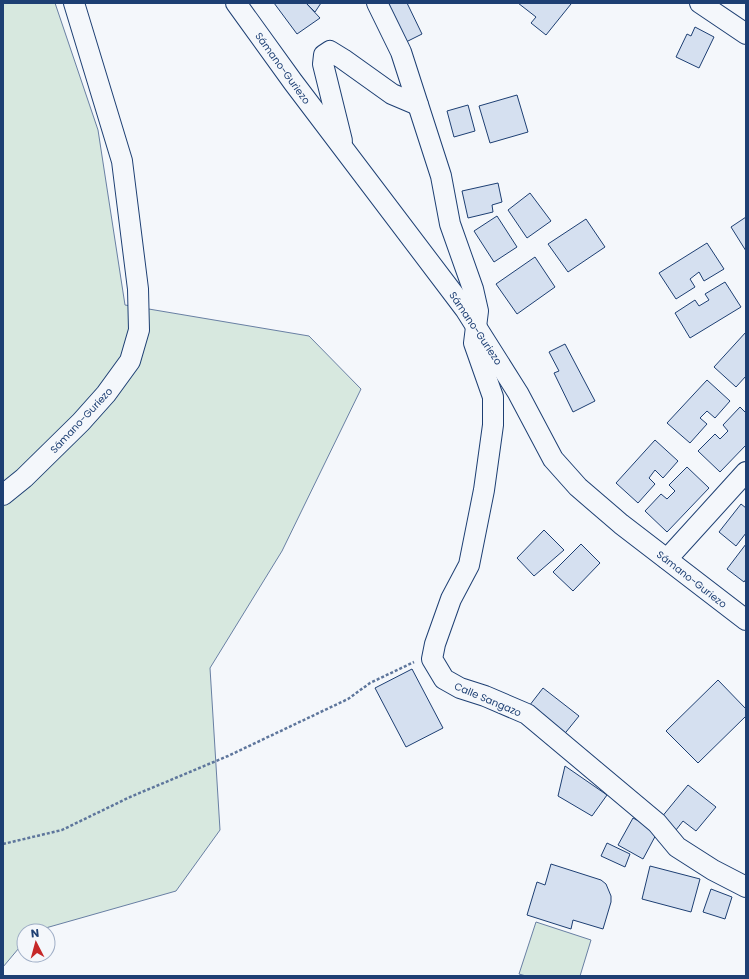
<svg xmlns="http://www.w3.org/2000/svg" width="749" height="979" viewBox="0 0 749 979" font-family="Poppins,sans-serif">
<style>
.green{fill:#d7e8df;stroke:#687fa3}
.building{fill:#d5e0f0;stroke:#1d3f73}
.lines{fill:none;stroke-linecap:round;stroke-linejoin:round}
.minor-casing{stroke:#1d3f73;stroke-width:22}
.path{stroke:#5e769c;stroke-width:2.5;stroke-dasharray:3 2;stroke-linecap:butt}
.minor{stroke:#f4f7fb;stroke-width:20}
.labels{text-anchor:middle;stroke-width:3;stroke-linejoin:round;paint-order:stroke}
.street-label{font-size:10px;fill:#1d3f73;stroke:#f4f7fb}
</style>
<rect width="100%" height="100%" fill="#f4f7fb"/>
<g class="green">
<polygon points="3,3 55,3 98,130 125,305 309,336 361,389 282,551 210,668 220,830 176,891 35,931 24,931 24,942 3,967"/>
<polygon points="536,922 591,940 580,976 526,976 519,974"/>
</g>
<g class="building">
<polygon points="274,3 306,3 320,18 297,34"/>
<polygon points="306,3 321,3 315,12"/>
<polygon points="382,3 407,3 422,34 402,44"/>
<polygon points="518,3 569,3 571,4 546,35 531,23 536,17"/>
<polygon points="695,27 714,37 699,68 676,57 687,34 691,36"/>
<polygon points="517,95 528,132 490,143 479,106"/>
<polygon points="468,105 475,131 454,137 447,111"/>
<polygon points="498,183 502,202 492,205 493,212 468,218 462,191"/>
<polygon points="530,193 551,221 527,238 508,210"/>
<polygon points="497,216 517,247 494,262 474,231"/>
<polygon points="746,217 746,251 731,227"/>
<polygon points="586,219 605,247 568,272 548,244"/>
<polygon points="707,243 724,269 704,281 699,272 690,279 695,287 676,299 659,273"/>
<polygon points="535,257 555,287 517,314 496,284"/>
<polygon points="725,282 741,307 690,338 675,313 695,300 699,306 709,300 705,294"/>
<polygon points="746,332 746,376 736,387 714,367"/>
<polygon points="565,344 595,401 573,412 554,373 559,371 549,352"/>
<polygon points="707,380 730,401 715,418 707,411 700,418 707,424 690,443 667,423"/>
<polygon points="740,407 746,413 746,445 720,472 698,451 715,434 720,439 728,431 723,425"/>
<polygon points="655,440 678,461 663,478 655,470 649,478 655,484 638,503 616,483"/>
<polygon points="687,467 709,488 667,532 645,511 661,494 667,499 675,491 669,485"/>
<polygon points="741,504 746,508 746,533 736,546 719,532"/>
<polygon points="544,530 564,550 534,576 517,558"/>
<polygon points="581,544 600,563 573,591 553,572"/>
<polygon points="746,544 746,579 744,582 727,569"/>
<polygon points="412,669 443,728 406,747 375,688"/>
<polygon points="718,680 746,709 746,716 698,763 666,731"/>
<polygon points="543,688 579,716 562,737 526,710"/>
<polygon points="565,766 607,795 592,816 558,796"/>
<polygon points="688,785 716,807 696,831 683,821 676,830 661,818"/>
<polygon points="633,818 658,831 643,859 618,845"/>
<polygon points="607,843 630,854 625,867 601,856"/>
<polygon points="551,864 601,880 606,884 611,896 611,902 603,929 573,920 571,929 527,915 537,882 545,885"/>
<polygon points="650,866 700,879 691,912 642,899"/>
<polygon points="711,889 732,897 725,919 703,912"/>
</g>
<g class="lines">
<g class="minor-casing">
<g id="minor">
<polyline points="236,3 293,82 465,309 518,393 553,459 578,487 621,524 746,620"/>
<polyline points="377,3 401,52 441,176 450,224 473,289 478,311 474,343 493,397 493,425 484,490 469,565 451,599 435,644 432,659 444,679 460,688 485,696 527,714 657,823 677,847 713,870 746,887"/>
<polyline points="700,3 746,34"/>
<polyline points="342,141 323,64 324,55 330,51 343,59 392,94 418,105"/>
<polyline points="3,495 24,478 81,422 106,394 130,361 139,330 138,289 122,161 74,3"/>
<polyline points="667,559 746,472"/>
</g>
</g>
<polyline class="path" points="3,844 62,830 130,797 228,756 348,699 370,683 414,662"/>
<use href="#minor" class="minor"/>
</g>
<g class="labels">
<g class="street-label">
<text transform="translate(283 68) rotate(54)" y="4">Sámano-Guriezo</text>
<text transform="translate(476 328) rotate(56)" y="4">Sámano-Guriezo</text>
<text transform="translate(81 420) rotate(-47)" y="4">Sámano-Guriezo</text>
<text transform="translate(692 579) rotate(38)" y="4">Sámano-Guriezo</text>
<text transform="translate(488 699) rotate(23)" y="4">Calle Sangazo</text>
</g>
</g>
<rect width="749" height="979" fill="none" stroke="#1d3f73" stroke-width="8"/>
<g transform="translate(36 943) rotate(354)"><circle r="19" fill="#f4f7fb" stroke="#9eadc5"/>
<path d="M0-3L7 15L0 10L-7 15Z" fill="#c62828"/>
<text y="-6" font-size="11" font-weight="bold" text-anchor="middle" fill="#1d3f73">N</text>
</g>
</svg>
